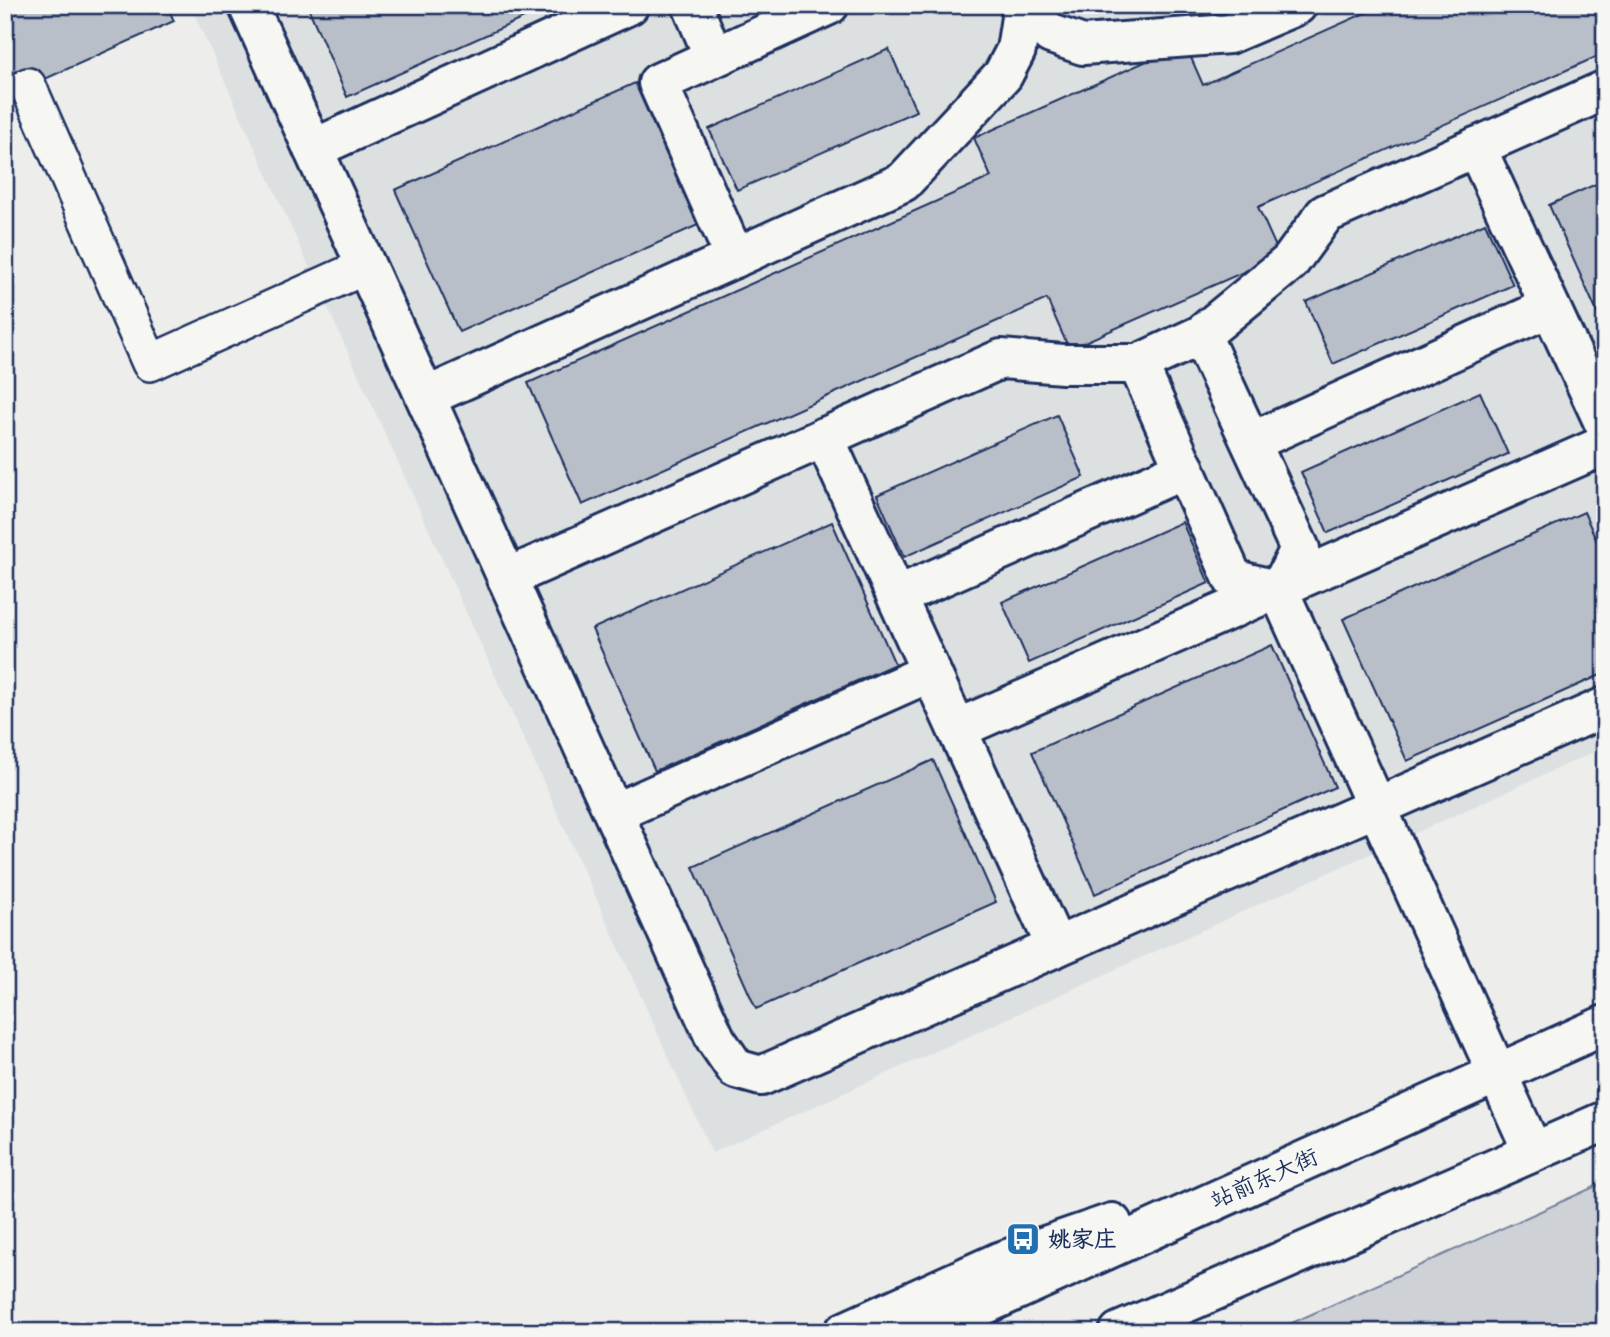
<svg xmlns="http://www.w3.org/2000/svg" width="1610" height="1337" viewBox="0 0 1610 1337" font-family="'Architects Daughter','LXGW WenKai TC',sans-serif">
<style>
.built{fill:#dde0e1}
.green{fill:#ced2d7;stroke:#74809a;stroke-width:2}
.building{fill:#b9bfc8;stroke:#1b2f5e;stroke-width:2}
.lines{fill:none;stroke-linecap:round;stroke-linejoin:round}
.street-casing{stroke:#1b2f5e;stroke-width:40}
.secondary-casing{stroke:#1b2f5e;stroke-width:44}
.primary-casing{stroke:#1b2f5e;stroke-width:44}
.street{stroke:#f6f6f2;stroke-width:35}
.secondary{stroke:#f6f6f2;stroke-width:38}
.primary{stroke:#f6f6f2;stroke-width:38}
.labels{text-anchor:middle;stroke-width:6;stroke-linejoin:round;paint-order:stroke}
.street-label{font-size:23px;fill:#1b2f5e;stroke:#f6f6f2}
.poi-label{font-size:23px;font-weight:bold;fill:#1b2f5e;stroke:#f6f6f2;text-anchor:start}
</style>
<rect width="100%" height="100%" fill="#edeeec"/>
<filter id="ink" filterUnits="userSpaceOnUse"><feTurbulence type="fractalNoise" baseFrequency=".0143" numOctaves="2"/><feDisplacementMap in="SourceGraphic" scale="14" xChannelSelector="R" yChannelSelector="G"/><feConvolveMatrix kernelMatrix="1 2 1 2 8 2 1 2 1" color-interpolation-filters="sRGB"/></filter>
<g filter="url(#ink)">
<polygon class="built" points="190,5 1605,5 1605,747 712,1153"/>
<polygon class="green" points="1605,1182 1605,1332 1272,1332"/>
<g class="building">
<polygon points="5,5 167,5 174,21 5,97"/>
<polygon points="307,5 553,5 347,97"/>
<polygon points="1383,5 1605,5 1605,53 1258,207 1280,256 1069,349 1047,299 582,505 528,383 991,177 974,138 1185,44 1203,85"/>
<polygon points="889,49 916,111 737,190 709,129"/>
<polygon points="635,83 698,225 459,332 395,190"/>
<polygon points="1605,180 1605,330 1549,205"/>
<polygon points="1485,223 1513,285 1333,364 1306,302"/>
<polygon points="1480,392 1508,454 1328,533 1301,472"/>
<polygon points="1057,415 1084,477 904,557 877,495"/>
<polygon points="1584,512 1605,560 1605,673 1407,761 1343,619"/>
<polygon points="832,522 895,664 655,771 592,629"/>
<polygon points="1182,522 1209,583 1029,663 1002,602"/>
<polygon points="1272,645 1335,787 1095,894 1032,752"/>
<polygon points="933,760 996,902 756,1009 693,867"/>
</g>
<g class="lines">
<g class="street-casing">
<polyline id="street" points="28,86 150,363 366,266"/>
</g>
<g class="secondary-casing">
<g id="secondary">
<polyline points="248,5 716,1040 736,1069 761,1076 1605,707"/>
<polyline points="692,5 714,57"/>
<polyline points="1020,5 1051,34 1083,45 1229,34 1297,5"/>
<polyline points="1476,147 1605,425"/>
<polyline points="313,149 629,5"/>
<polyline points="735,258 658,83 829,5"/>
<polyline points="1138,364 1233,579 1279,591 1300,549 1201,335"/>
<polyline points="426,397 903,182 1003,75 1016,50 1022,11"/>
<polyline points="824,437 1056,947"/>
<polyline points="1251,442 1550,307"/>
<polyline points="507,578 1001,359 1063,364 1138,364 1201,335 1290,262 1325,214 1605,90"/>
<polyline points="1279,591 1497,1073"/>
<polyline points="897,596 1185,469"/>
<polyline points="957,729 1605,445"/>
<polyline points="614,813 931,672"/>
</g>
</g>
<g class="primary-casing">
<g id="primary">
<polyline points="1497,1073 1533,1152"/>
<polyline points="844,1332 999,1262 1112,1223"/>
<polyline points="924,1332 1605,1025"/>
<polyline points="1119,1332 1605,1121"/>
</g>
</g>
<use href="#street" class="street"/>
<use href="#secondary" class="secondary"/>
<use href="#primary" class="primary"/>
</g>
</g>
<defs>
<g id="bus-square" transform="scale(1.75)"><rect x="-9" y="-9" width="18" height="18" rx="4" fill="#1f6fb2" stroke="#f6f6f2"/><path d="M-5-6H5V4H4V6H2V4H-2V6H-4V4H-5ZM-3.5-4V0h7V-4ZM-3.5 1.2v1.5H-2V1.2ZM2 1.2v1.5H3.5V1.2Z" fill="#fff"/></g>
</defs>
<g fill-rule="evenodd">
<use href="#bus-square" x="1023" y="1239"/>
</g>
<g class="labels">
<g class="street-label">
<text transform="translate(1264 1178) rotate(-24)" y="8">站前东大街</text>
</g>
<g class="poi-label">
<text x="1048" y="1247">姚家庄</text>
</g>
</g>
<rect width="1610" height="1337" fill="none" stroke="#f6f6f2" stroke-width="28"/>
<rect x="14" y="14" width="1582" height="1309" fill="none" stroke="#1b2f5e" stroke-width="2.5" filter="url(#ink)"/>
</svg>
